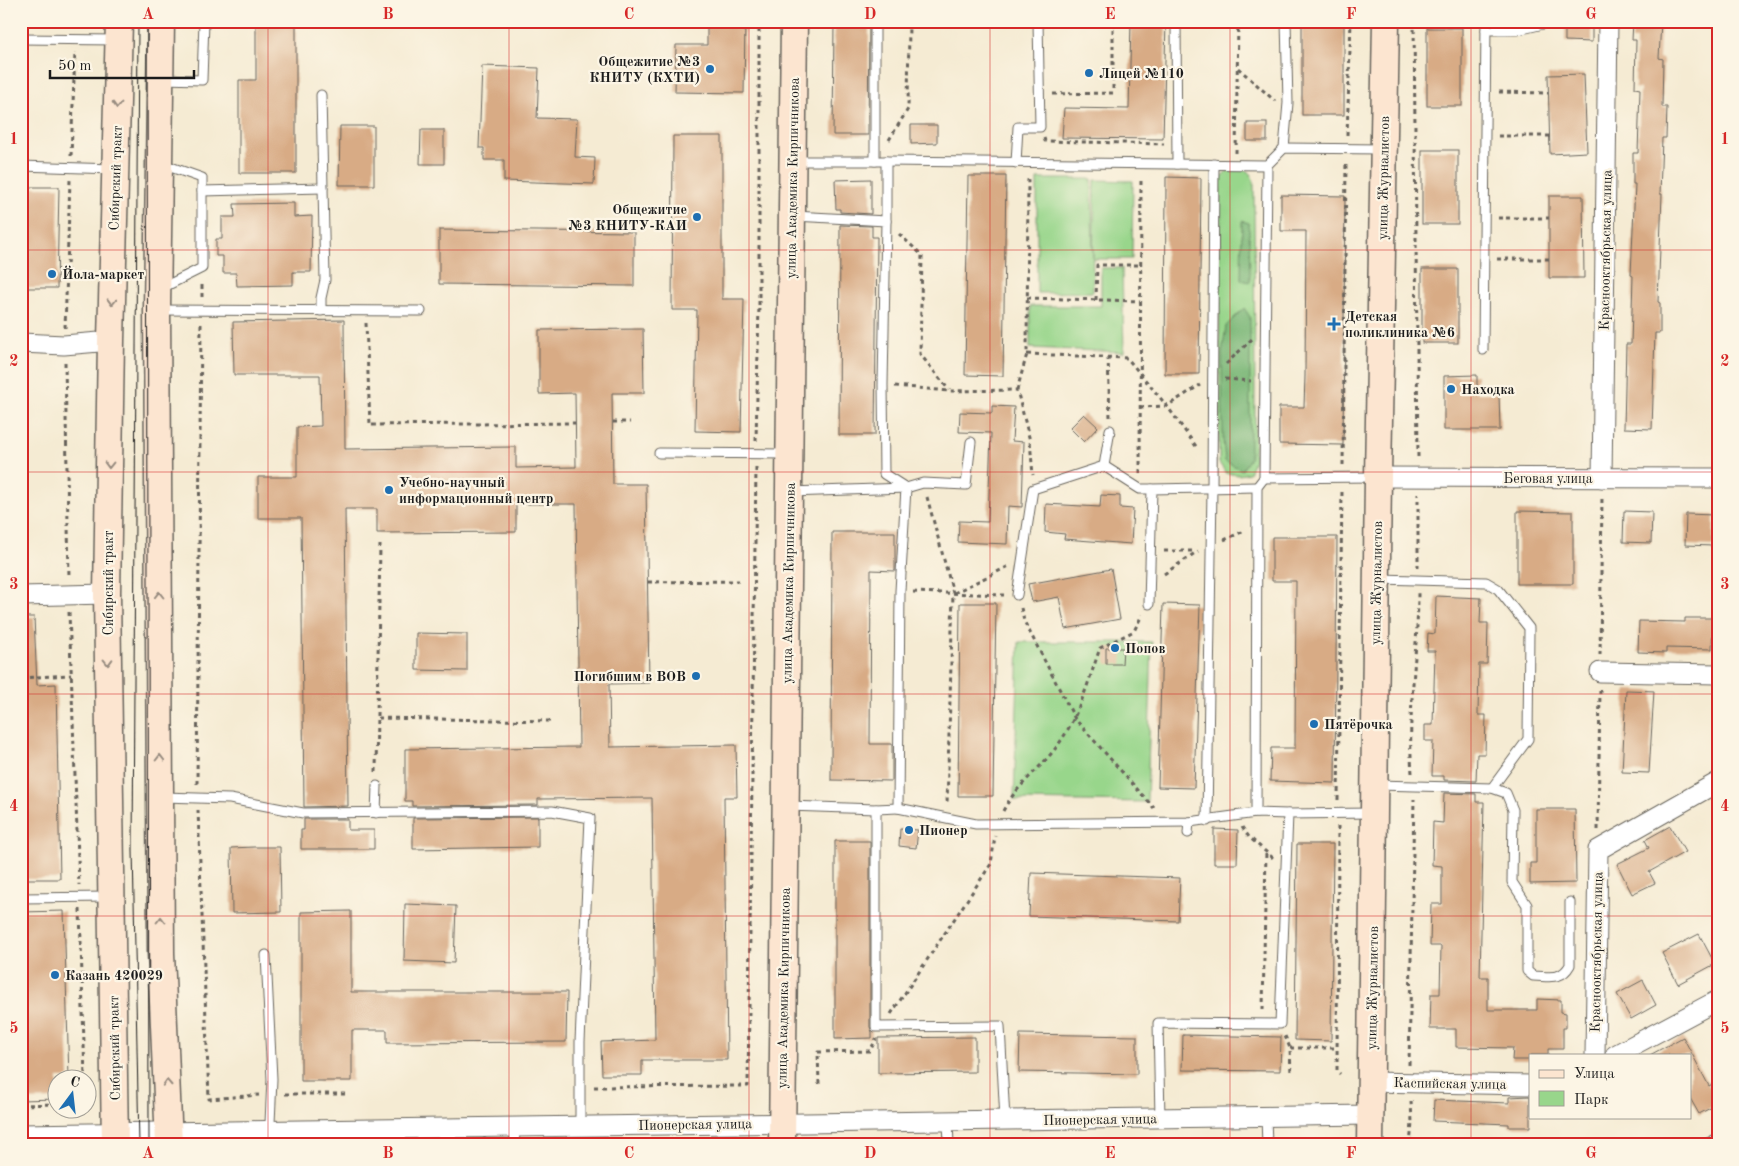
<svg xmlns="http://www.w3.org/2000/svg" width="1739" height="1166" viewBox="0 0 1739 1166" font-family="'Old Standard TT',serif">
<style>
.green{fill:#98d68b;stroke:#5a7954}
.forest{fill:#7ab777;stroke:#4b6a4a}
.building{fill:#d8ab85}
.lines{fill:none;stroke-linecap:round;stroke-linejoin:round}
.lane-casing{stroke:#68645c;stroke-width:11}
.street-casing{stroke:#68645c;stroke-width:21}
.secondary-casing{stroke:#68645c;stroke-width:29}
.path{stroke:#68645c;stroke-width:3;stroke-dasharray:4 4;stroke-linecap:butt}
.lane{stroke:#fff;stroke-width:9}
.street{stroke:#fff;stroke-width:19}
.secondary{stroke:#fce5d0;stroke-width:26}
.tram{stroke:#1c1c1c;stroke-width:1}
.oneway{stroke:#978b7f}
.grid{fill:none;stroke:#d62828;stroke-width:1;stroke-opacity:0.55}
.poi-dot{fill:#1f6fb2;stroke:#fcf5e5;stroke-width:2}
.labels{text-anchor:middle;stroke-width:4.5;stroke-linejoin:round;paint-order:stroke}
.poi-label{font-size:14px;font-weight:bold;fill:#1c1c1c;stroke:#fcf5e5;text-anchor:start}
.street-label{font-size:14px;fill:#1c1c1c;stroke:#fcf5e5}
.neatline{fill:none;stroke:#d62828;stroke-width:2}
.grid-label{font-size:16px;text-anchor:middle;font-weight:bold;fill:#d62828}
</style>
<rect width="100%" height="100%" fill="#fcf5e5"/>
<filter id="ink" filterUnits="userSpaceOnUse"><feTurbulence type="fractalNoise" baseFrequency=".02" numOctaves="2"/><feDisplacementMap in="SourceGraphic" scale="10" xChannelSelector="R" yChannelSelector="G"/><feConvolveMatrix kernelMatrix="1 2 1 2 8 2 1 2 1" color-interpolation-filters="sRGB"/></filter>
<filter id="wash" filterUnits="userSpaceOnUse"><feTurbulence type="fractalNoise" baseFrequency=".0096" numOctaves="4" result="noise"/><feDisplacementMap in="SourceGraphic" scale="20" xChannelSelector="R" yChannelSelector="G"/><feGaussianBlur stdDeviation="1.12" result="paint"/><feColorMatrix in="noise" values="0 0 0 0 0 0 0 0 0 0 0 0 0 0 0 0 0 1.4 0 .05"/><feComposite in="paint" operator="in"/></filter>
<g filter="url(#wash)">
<rect width="100%" height="100%" fill="#f5ebd3"/>
<g class="green">
<path d="M1240,168l9,4 5,9 1,246 -1,33 -5,13 -10,2 -13,-2 -7,-10 1,-281c4,-11 9,-12 20,-14z"/>
<polygon points="1037,179 1092,179 1093,292 1037,293"/>
<polygon points="1095,180 1133,181 1132,259 1093,259"/>
<polygon points="1101,268 1122,268 1124,352 1030,348 1030,306 1101,306"/>
<polygon points="1019,642 1152,642 1147,802 1014,800"/>
</g>
<g class="forest">
<polygon points="1242,221 1249,223 1250,282 1241,280"/>
<polygon points="1244,308 1250,317 1250,458 1242,470 1225,461 1223,441 1222,353 1226,326"/>
</g>
<g id="blocks">
<g class="building">
<polygon points="256,21 296,21 296,173 239,173 239,80 256,80"/>
<polygon points="707,21 745,21 744,93 675,92 676,45 707,45"/>
<polygon points="834,21 869,21 868,135 833,135"/>
<polygon points="1131,21 1166,21 1163,139 1062,138 1064,108 1129,109"/>
<rect x="1302" y="21" width="42" height="94"/>
<polygon points="1565,21 1592,21 1592,42 1565,41"/>
<polygon points="1633,21 1661,21 1659,58 1663,59 1662,107 1667,107 1666,138 1662,138 1660,194 1662,194 1658,302 1660,303 1660,333 1655,333 1652,429 1624,428 1626,344 1631,344 1633,276 1631,275 1635,184 1633,184 1633,153 1638,153 1640,89 1635,88 1636,40 1632,40"/>
<rect x="1427" y="28" width="35" height="78"/>
<polygon points="482,66 539,68 537,118 577,119 575,157 595,158 594,184 504,181 504,160 484,160 484,148 479,148"/>
<polygon points="1584,74 1587,152 1550,154 1548,75"/>
<rect x="1247" y="123" width="20" height="18"/>
<polygon points="911,125 937,125 937,143 911,144"/>
<polygon points="340,126 374,126 374,185 339,185"/>
<polygon points="421,130 444,130 444,164 420,164"/>
<polygon points="673,136 722,136 722,299 744,299 741,432 695,431 697,310 672,310"/>
<rect x="1422" y="150" width="36" height="74"/>
<polygon points="968,176 1006,176 1003,376 965,375"/>
<polygon points="1166,177 1201,178 1199,374 1165,374"/>
<polygon points="871,179 871,214 840,212 840,209 836,209 835,180"/>
<polygon points="21,187 59,187 57,288 21,288"/>
<polygon points="1281,195 1345,196 1343,445 1279,444 1279,407 1304,407 1305,376 1306,231 1281,231"/>
<polygon points="1549,196 1583,196 1584,278 1549,278"/>
<polygon points="294,203 294,217 312,216 311,272 293,272 293,285 237,286 236,273 223,273 223,256 216,256 216,239 222,239 222,217 235,217 234,204"/>
<polygon points="840,225 872,226 872,237 877,237 875,435 839,435"/>
<polygon points="439,230 634,232 634,286 439,284"/>
<rect x="1422" y="269" width="36" height="74"/>
<polygon points="344,320 345,449 516,447 516,468 576,467 575,393 539,394 539,330 643,329 644,393 612,393 613,484 646,484 649,683 609,684 610,747 736,745 737,797 724,797 727,1060 642,1060 642,1075 602,1075 601,1042 655,1040 652,798 538,799 538,805 412,806 412,801 405,801 405,749 579,747 576,504 516,504 516,532 377,533 377,509 345,509 348,806 304,807 301,518 258,518 258,477 297,477 297,427 321,426 320,375 234,375 233,322"/>
<polygon points="1477,375 1477,393 1499,393 1500,430 1444,430 1444,376"/>
<polygon points="992,406 1014,407 1012,441 1024,442 1022,507 1008,506 1007,544 958,542 959,521 988,522 991,433 959,432 960,412 992,413"/>
<polygon points="1084,414 1098,427 1084,442 1070,428"/>
<polygon points="1101,495 1120,496 1120,508 1133,509 1131,544 1064,539 1065,534 1045,532 1046,504 1100,507"/>
<polygon points="1517,511 1573,512 1573,584 1517,584"/>
<polygon points="1624,511 1652,512 1651,543 1623,542"/>
<polygon points="1686,514 1714,515 1713,546 1685,545"/>
<polygon points="832,532 895,532 895,571 871,570 870,744 892,744 892,781 831,780"/>
<polygon points="1272,537 1337,537 1335,783 1270,781 1271,748 1295,748 1296,581 1272,581"/>
<polygon points="1111,569 1120,619 1065,629 1059,597 1032,602 1028,584"/>
<polygon points="1436,596 1481,598 1480,623 1488,623 1487,664 1479,664 1478,715 1486,715 1485,754 1477,754 1476,781 1444,780 1444,776 1432,776 1433,741 1425,741 1425,725 1433,725 1435,651 1427,651 1428,633 1435,634"/>
<polygon points="960,603 996,603 993,796 958,796"/>
<polygon points="1163,604 1200,605 1194,788 1158,787"/>
<polygon points="21,617 34,617 37,685 56,684 60,879 24,879 21,755"/>
<polygon points="1685,618 1713,618 1712,649 1666,648 1666,653 1638,652 1639,621 1685,622"/>
<polygon points="416,633 467,634 467,671 416,670"/>
<polygon points="1106,648 1123,648 1122,664 1106,664"/>
<polygon points="1626,690 1654,691 1649,773 1622,772"/>
<polygon points="1444,793 1476,794 1476,802 1484,802 1480,977 1488,977 1488,1010 1537,1010 1537,999 1561,1000 1561,1012 1566,1013 1566,1028 1563,1028 1563,1049 1548,1049 1548,1055 1530,1055 1530,1060 1512,1060 1513,1048 1456,1047 1456,1029 1430,1029 1431,994 1440,994 1441,946 1430,946 1431,904 1442,904 1442,866 1432,865 1433,822 1443,823"/>
<polygon points="1536,809 1575,809 1576,883 1530,884 1530,863 1536,863"/>
<polygon points="538,817 538,847 413,849 413,818"/>
<polygon points="304,819 348,819 348,830 374,830 374,849 301,849 301,830 304,830"/>
<polygon points="1670,826 1685,852 1649,872 1655,883 1632,894 1617,864 1649,848 1645,840"/>
<polygon points="900,829 918,830 916,848 899,846"/>
<polygon points="1214,829 1238,830 1237,864 1214,864"/>
<polygon points="835,841 870,841 870,1027 872,1032 872,1038 835,1039"/>
<polygon points="1297,844 1333,844 1331,1041 1295,1040"/>
<polygon points="254,847 280,847 281,912 232,913 231,848"/>
<polygon points="1031,873 1180,878 1178,921 1029,916"/>
<polygon points="405,904 456,906 454,963 404,961"/>
<polygon points="64,911 69,1078 58,1078 58,1099 21,1100 21,912"/>
<polygon points="351,911 351,992 567,992 566,1042 387,1043 387,1030 352,1030 352,1081 301,1081 301,912"/>
<polygon points="1699,934 1715,964 1678,984 1662,953"/>
<polygon points="1643,980 1656,1005 1631,1019 1617,994"/>
<polygon points="1020,1034 1137,1036 1137,1074 1019,1072"/>
<polygon points="1183,1035 1281,1037 1280,1071 1182,1070"/>
<polygon points="975,1037 975,1072 878,1073 878,1038"/>
<polygon points="1683,1037 1709,1086 1718,1081 1718,1104 1699,1114 1690,1098 1690,1055 1650,1055"/>
<polygon points="1530,1096 1530,1127 1509,1127 1509,1124 1433,1121 1434,1100 1509,1103 1509,1097"/>
</g>
</g>
</g>
<g filter="url(#ink)">
<use href="#blocks" fill-opacity="0" stroke="#68645c" stroke-width="1"/>
<g class="lines">
<g class="lane-casing">
<g id="lane">
<polyline points="1176,21 1177,164"/>
<polyline points="1486,30 1518,30 1552,22"/>
<polyline points="21,39 116,40"/>
<polyline points="162,79 202,80 204,21"/>
<polyline points="321,95 325,280 321,298 321,311"/>
<polyline points="1284,148 1288,103 1286,21"/>
<polyline points="796,161 886,161 886,221"/>
<polyline points="875,161 875,21"/>
<polyline points="886,161 1267,165 1284,148 1381,149"/>
<polyline points="1016,163 1018,127 1040,127 1038,21"/>
<polyline points="1267,165 1264,478 1375,477"/>
<polyline points="21,166 113,169"/>
<polyline points="202,191 323,188"/>
<polyline points="794,216 886,221 883,385 884,474 906,488 923,483 966,485 971,442"/>
<polyline points="162,288 202,268 202,178 162,164"/>
<polyline points="158,310 421,311"/>
<polyline points="21,349 22,388"/>
<polyline points="1483,350 1486,21"/>
<polyline points="659,453 786,454"/>
<polyline points="1104,466 1110,430"/>
<polyline points="1380,579 1486,582 1498,589 1529,628 1528,739 1492,788"/>
<polyline points="1017,595 1033,489 1104,466 1140,489 1152,489"/>
<polyline points="1149,604 1152,489 1257,487"/>
<path d="M1377,785l115,3 14,5 7,17 -1,72 15,23v66l6,5c16,0 28,5 37,-11v-63"/>
<polyline points="163,797 230,799 303,813 552,811 590,818 580,1042 580,1126"/>
<polyline points="788,806 876,809 898,808 900,591 906,488 790,492"/>
<polyline points="898,808 976,824 1189,822 1256,813 1288,814"/>
<polyline points="876,809 876,1027 1000,1026 1005,1120"/>
<polyline points="376,813 377,786"/>
<polyline points="1256,813 1257,487 1264,478"/>
<polyline points="1207,821 1212,488 1214,164"/>
<polyline points="1188,833 1189,822"/>
<polyline points="21,898 108,897"/>
<polyline points="266,955 272,1079 269,1145"/>
<polyline points="1266,1117 1267,1145"/>
<polyline points="1160,1118 1158,1023 1280,1024 1288,814 1372,813"/>
<polyline points="948,1121 949,1145"/>
<polyline points="514,1127 515,1145"/>
<polyline points="399,1128 400,1145"/>
<polyline points="1704,1145 1718,1138"/>
</g>
</g>
<g class="street-casing">
<g id="street">
<polyline points="21,343 64,345 111,341"/>
<polyline points="1378,477 1718,478"/>
<polyline points="1602,478 1608,21"/>
<polyline points="21,596 107,594"/>
<polyline points="1600,672 1718,674"/>
<polyline points="1595,1055 1598,850 1718,782"/>
<polyline points="1615,1055 1718,1000"/>
<polyline points="1370,1082 1530,1085"/>
<polyline points="21,1134 1370,1115"/>
</g>
</g>
<g class="secondary-casing">
<g id="secondary">
<polyline points="161,21 157,310 160,797 161,953 169,1145"/>
<polyline points="115,1145 107,594 111,341 119,21"/>
<polyline points="782,1145 794,21"/>
<polyline points="1370,1145 1378,477 1386,21"/>
</g>
</g>
<g class="path">
<polyline points="1414,21 1418,458"/>
<polyline points="1238,68 1275,101"/>
<polyline points="1499,92 1548,93"/>
<polyline points="1053,94 1113,93 1113,21"/>
<polyline points="1347,135 1351,21"/>
<polyline points="1498,136 1550,136"/>
<polyline points="1044,138 1045,141 1164,144"/>
<polyline points="889,140 908,109 909,21"/>
<polyline points="1236,153 1238,21"/>
<polyline points="71,156 75,52"/>
<polyline points="1498,218 1549,218"/>
<polyline points="899,234 922,255 920,354 949,390"/>
<polyline points="1497,259 1549,259"/>
<polyline points="202,297 202,283"/>
<polyline points="1027,298 1140,301"/>
<polyline points="1096,300 1097,265 1140,265"/>
<polyline points="366,323 370,425 575,423"/>
<polyline points="65,328 70,180"/>
<polyline points="1027,354 1127,358 1167,406 1198,449"/>
<polyline points="1108,357 1110,417"/>
<polyline points="65,362 69,578"/>
<polyline points="1226,364 1252,339"/>
<polyline points="1225,379 1251,381"/>
<polyline points="895,386 949,391 1017,390 1030,441 1033,475"/>
<polyline points="1017,390 1027,354 1028,176"/>
<polyline points="1140,407 1167,406 1200,385"/>
<polyline points="613,422 630,422"/>
<polyline points="756,441 759,305 759,21"/>
<polyline points="1343,465 1346,161"/>
<polyline points="1140,473 1141,177"/>
<polyline points="927,497 953,593 947,805"/>
<polyline points="1224,540 1244,531"/>
<polyline points="1164,551 1196,551"/>
<polyline points="1418,568 1418,494"/>
<polyline points="1164,574 1198,551"/>
<polyline points="648,582 739,581"/>
<polyline points="913,592 1004,595"/>
<polyline points="954,593 1009,566"/>
<polyline points="1021,608 1024,621 1075,719 1154,808"/>
<polyline points="69,612 79,885"/>
<polyline points="1600,655 1602,496"/>
<polyline points="21,678 71,675"/>
<polyline points="378,718 553,721"/>
<polyline points="376,772 380,545"/>
<path d="M1412,773c-5,-61 6,-121 6,-181"/>
<polyline points="197,784 201,323"/>
<polyline points="1338,800 1342,491"/>
<polyline points="198,810 209,1099 259,1095"/>
<path d="M1003,811c12,-24 35,-40 52,-62 23,-30 33,-66 45,-101l34,-17 8,-16"/>
<polyline points="1338,826 1337,1071 1340,1074"/>
<polyline points="1242,827 1249,837 1273,858"/>
<polyline points="1598,830 1600,689"/>
<polyline points="80,909 85,1078"/>
<polyline points="1263,1010 1266,851"/>
<polyline points="891,1014 991,864 995,836"/>
<polyline points="1285,1036 1290,1048 1291,1074"/>
<polyline points="1290,1048 1337,1048"/>
<polyline points="1409,1065 1414,799"/>
<polyline points="819,1084 818,1052 870,1051 876,1039"/>
<polyline points="594,1087 748,1086 756,467"/>
<polyline points="285,1094 348,1094"/>
<polyline points="21,1105 58,1104"/>
<polyline points="1410,1145 1412,1123 1411,1101"/>
</g>
<use href="#lane" class="lane"/>
<use href="#street" class="street"/>
<use href="#secondary" class="secondary"/>
<g class="tram">
<polyline points="138,21 133,850 139,1145"/>
<polyline points="147,21 149,1145"/>
</g>
</g>
<defs><path id="oneway-chevron" d="M-2-3.5L2.5 0L-2 3.5" fill="none" stroke-width="1.6" stroke-linecap="round" stroke-linejoin="round" transform="scale(1.25)"/></defs>
<g class="oneway">
<use href="#oneway-chevron" transform="translate(117 105) rotate(92)"/>
<use href="#oneway-chevron" transform="translate(112 302) rotate(92)"/>
<use href="#oneway-chevron" transform="translate(109 465) rotate(91)"/>
<use href="#oneway-chevron" transform="translate(159 595) rotate(-90)"/>
<use href="#oneway-chevron" transform="translate(108 662) rotate(89)"/>
<use href="#oneway-chevron" transform="translate(160 758) rotate(-90)"/>
<use href="#oneway-chevron" transform="translate(161 920) rotate(-90)"/>
<use href="#oneway-chevron" transform="translate(167 1083) rotate(-93)"/>
</g>
</g>
<path class="grid" d="M268,21v1124M509,21v1124M749,21v1124M990,21v1124M1230,21v1124M1471,21v1124M21,250h1697M21,472h1697M21,694h1697M21,916h1697"/>
<g class="poi-dot">
<circle cx="710" cy="69" r="5"/>
<circle cx="1089" cy="73" r="5"/>
<circle cx="697" cy="217" r="5"/>
<circle cx="52" cy="274" r="5"/>
<path d="M1331.5 316.5h5v5h5v5h-5v5h-5v-5h-5v-5h5z"/>
<circle cx="1451" cy="389" r="5"/>
<circle cx="389" cy="490" r="5"/>
<circle cx="1115" cy="648" r="5"/>
<circle cx="696" cy="676" r="5"/>
<circle cx="1314" cy="724" r="5"/>
<circle cx="909" cy="830" r="5"/>
<circle cx="55" cy="975" r="5"/>
</g>
<g class="labels">
<g class="poi-label">
<text x="700" y="66" text-anchor="end">Общежитие №3<tspan x="700" dy="16">КНИТУ (КХТИ)</tspan></text>
<text x="1099" y="78">Лицей №110</text>
<text x="687" y="214" text-anchor="end">Общежитие<tspan x="687" dy="16">№3 КНИТУ-КАИ</tspan></text>
<text x="62" y="279">Йола-маркет</text>
<text x="1345" y="321">Детская<tspan x="1345" dy="16">поликлиника №6</tspan></text>
<text x="1461" y="394">Находка</text>
<text x="399" y="487">Учебно-научный<tspan x="399" dy="16">информационный центр</tspan></text>
<text x="1125" y="653">Попов</text>
<text x="686" y="681" text-anchor="end">Погибшим в ВОВ</text>
<text x="1324" y="729">Пятёрочка</text>
<text x="919" y="835">Пионер</text>
<text x="65" y="980">Казань 420029</text>
</g>
<g class="street-label">
<text transform="translate(115 178) rotate(-88)" y="5">Сибирский тракт</text>
<text transform="translate(792 178) rotate(-89)" y="5">улица Академика Кирпичникова</text>
<text transform="translate(1383 178) rotate(-89)" y="5">улица Журналистов</text>
<text transform="translate(1605 250) rotate(-89)" y="5">Краснооктябрьская улица</text>
<text x="1548" y="483">Беговая улица</text>
<text transform="translate(108 583) rotate(-90)" y="5">Сибирский тракт</text>
<text transform="translate(788 583) rotate(-89)" y="5">улица Академика Кирпичникова</text>
<text transform="translate(1376 583) rotate(-89)" y="5">улица Журналистов</text>
<text transform="translate(1596 952) rotate(-89)" y="5">Краснооктябрьская улица</text>
<text transform="translate(783 988) rotate(-89)" y="5">улица Академика Кирпичникова</text>
<text transform="translate(1372 988) rotate(-89)" y="5">улица Журналистов</text>
<text transform="translate(114 1048) rotate(-91)" y="5">Сибирский тракт</text>
<text transform="translate(1450 1083) rotate(1)" y="5">Каспийская улица</text>
<text transform="translate(1100 1119) rotate(-1)" y="5">Пионерская улица</text>
<text transform="translate(695 1124) rotate(-1)" y="5">Пионерская улица</text>
</g>
</g>
<rect width="1739" height="1166" fill="none" stroke="#fcf5e5" stroke-width="55"/>
<rect x="1529" y="1054" width="162" height="65" fill="#fcf5e5" stroke="#a29e95"/>
<rect x="1539" y="1070" width="25" height="8" fill="#fce5d0" stroke="#a29e95"/>
<text x="1574" y="1078" font-size="15" fill="#1c1c1c">Улица</text>
<rect x="1539" y="1091" width="25" height="15" fill="#98d68b" stroke="#a29e95"/>
<text x="1574" y="1104" font-size="15" fill="#1c1c1c">Парк</text>
<g transform="translate(72 1094) rotate(15)"><circle r="24" fill="#fcf5e5" stroke="#a29e95"/>
<path d="M0-4L9 19L0 12L-9 19Z" fill="#1f6fb2"/>
<text y="-8" font-size="14" font-weight="bold" text-anchor="middle" fill="#1c1c1c">С</text>
</g>
<path d="M50 70v8h144v-8" fill="none" stroke="#1c1c1c" stroke-width="2.5"/>
<text x="58" y="70" font-size="15" fill="#1c1c1c" stroke="#fcf5e5" stroke-width="4" paint-order="stroke">50 m</text>
<rect x="28" y="28" width="1684" height="1110" class="neatline"/>
<g class="grid-label">
<text x="148" y="19">A</text>
<text x="388" y="19">B</text>
<text x="629" y="19">C</text>
<text x="870" y="19">D</text>
<text x="1110" y="19">E</text>
<text x="1351" y="19">F</text>
<text x="1591" y="19">G</text>
<text x="14" y="144">1</text>
<text x="1725" y="144">1</text>
<text x="14" y="366">2</text>
<text x="1725" y="366">2</text>
<text x="14" y="589">3</text>
<text x="1725" y="589">3</text>
<text x="14" y="811">4</text>
<text x="1725" y="811">4</text>
<text x="14" y="1033">5</text>
<text x="1725" y="1033">5</text>
<text x="148" y="1158">A</text>
<text x="388" y="1158">B</text>
<text x="629" y="1158">C</text>
<text x="870" y="1158">D</text>
<text x="1110" y="1158">E</text>
<text x="1351" y="1158">F</text>
<text x="1591" y="1158">G</text>
</g>
</svg>
